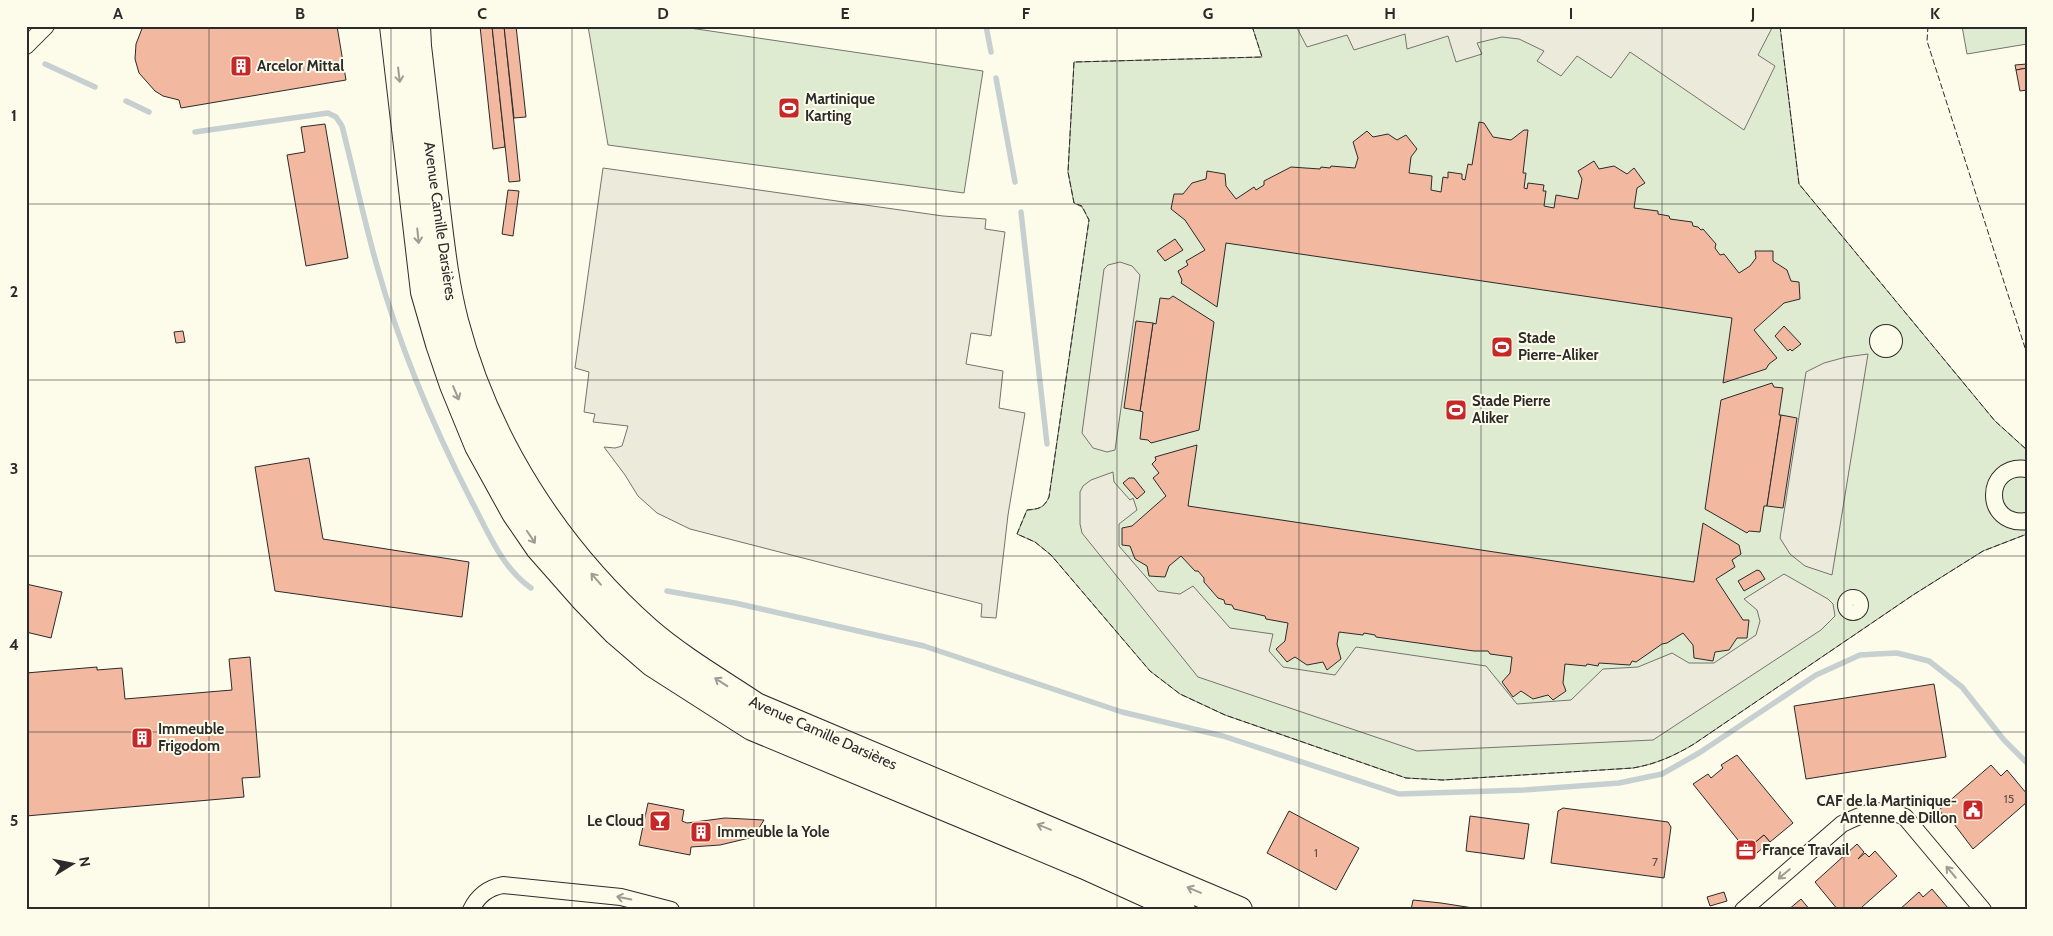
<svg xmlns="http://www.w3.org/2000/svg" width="2053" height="936" viewBox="0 0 2053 936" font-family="Cabin,sans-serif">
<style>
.green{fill:#deebd1;stroke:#74746e}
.parking{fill:#eceadb;stroke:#74746e}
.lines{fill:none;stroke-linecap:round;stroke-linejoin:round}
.stream{stroke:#c7d0d0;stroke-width:5.5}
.building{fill:#f2b8a0;stroke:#2b2b2b}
.street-casing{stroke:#2b2b2b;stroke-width:18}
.primary-casing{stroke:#2b2b2b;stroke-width:28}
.street{stroke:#fdfbea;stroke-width:16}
.primary{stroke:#fdfbea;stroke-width:26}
.fence{stroke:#2b2b2b;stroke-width:1;stroke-dasharray:6 2.5;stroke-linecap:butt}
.oneway{stroke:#9e9d94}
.grid{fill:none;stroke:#2b2b2b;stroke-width:1;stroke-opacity:0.55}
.labels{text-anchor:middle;stroke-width:4;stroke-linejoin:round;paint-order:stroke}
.number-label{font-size:12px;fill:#5d4e48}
.poi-label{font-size:15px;font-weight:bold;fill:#2b2b2b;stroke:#fdfbea;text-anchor:start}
.street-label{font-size:15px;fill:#2b2b2b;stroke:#fdfbea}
.neatline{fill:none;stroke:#2b2b2b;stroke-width:2}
.grid-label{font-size:16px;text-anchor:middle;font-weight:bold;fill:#2b2b2b}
</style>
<rect width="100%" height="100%" fill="#fdfbea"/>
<g class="green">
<polygon points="588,26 676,26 983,71 964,193 608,145"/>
<path d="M1252,26h528l19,158 196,237 32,29v84l-44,17 -70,44 -219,149c-20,12 -38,20 -61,24l-190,12 -37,-2 -181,-63 -45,-21 -30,-23 -99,-116 -16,-13 -18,-8 10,-24c12,-1 17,-2 22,-13l40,-277 -7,-13 -8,-4 -6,-31 6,-110 188,-5z"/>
<polygon points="1962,26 2027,26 2027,44 1967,54"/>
</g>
<g class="parking">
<polygon points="1296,26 1773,26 1758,55 1775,66 1744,130 1630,52 1611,78 1577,56 1561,76 1537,61 1544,51 1519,39 1502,37 1477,43 1482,54 1456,62 1448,36 1407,49 1405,34 1354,50 1347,35 1307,47"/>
<polygon points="603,168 943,216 986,219 985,229 1005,232 991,336 971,333 966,364 1003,371 999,408 1025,413 1008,515 996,618 981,617 982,604 690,529 657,513 638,496 625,475 604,447 615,448 622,446 628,426 593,422 595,414 584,412 589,372 575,368"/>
<polygon points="1120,262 1132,266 1140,275 1115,450 1107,452 1093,448 1082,433 1104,269 1108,265"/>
<polygon points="1868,354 1832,575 1805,566 1790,554 1780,538 1806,372 1824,363 1846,357"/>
<polygon points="1113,472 1114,482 1130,500 1133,498 1137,510 1119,524 1119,546 1158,591 1180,594 1193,586 1230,628 1273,634 1269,651 1283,667 1335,675 1356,647 1486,666 1517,704 1571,700 1603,669 1638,667 1672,653 1689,663 1714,663 1756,635 1760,621 1757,610 1744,599 1784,574 1828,599 1833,604 1835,616 1821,630 1653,740 1417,751 1198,677 1082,533 1080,524 1080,492 1083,486 1091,480"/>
</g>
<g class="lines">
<g class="stream">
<polyline points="986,26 991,52"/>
<polyline points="45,64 95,87"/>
<polyline points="996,78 1015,182"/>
<polyline points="126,101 149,112"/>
<path d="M195,132l133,-19 8,4 6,9c12,47 22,94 35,140 22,79 57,162 95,236 16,30 30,66 59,86"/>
<polyline points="1021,212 1047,444"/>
<polyline points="667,591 735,603 924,646 1122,712 1223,736 1399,794 1524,790 1619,783 1662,774 1699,753 1816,675 1860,655 1876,654 1897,653 1929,661 1962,687 2004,740 2027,763"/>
</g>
</g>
<g class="building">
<polygon points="143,26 337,26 346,80 181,108 179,100 163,96 155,91 139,73 135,59 136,44"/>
<polygon points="480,26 492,26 505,147 493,149"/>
<polygon points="492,26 504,26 520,181 509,182"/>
<polygon points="504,26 516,26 526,117 514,118"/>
<polygon points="2027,64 2027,68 2016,70 2015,65"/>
<polygon points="2027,68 2027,90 2020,91 2016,70"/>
<polygon points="1479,122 1484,123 1493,137 1511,140 1524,130 1528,130 1523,173 1526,173 1524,188 1527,189 1528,183 1544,185 1543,191 1546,191 1544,206 1554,208 1556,195 1578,199 1582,179 1578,171 1594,161 1599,169 1614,166 1627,174 1634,168 1645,183 1637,188 1634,208 1658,211 1658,214 1669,216 1670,219 1692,222 1693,226 1698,227 1701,230 1703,229 1716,244 1715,248 1720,255 1724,254 1739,273 1750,266 1756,258 1755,251 1773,251 1773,261 1787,270 1791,281 1799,282 1800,299 1784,303 1754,330 1777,358 1769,364 1766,369 1723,383 1732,318 1226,243 1217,307 1181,283 1182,280 1178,271 1188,265 1186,261 1205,250 1185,220 1171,209 1174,194 1183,194 1192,183 1206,179 1207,171 1225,174 1226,186 1236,199 1254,187 1256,190 1264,185 1264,181 1291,167 1320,169 1321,167 1330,168 1331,166 1355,168 1358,158 1353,142 1367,131 1373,137 1388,134 1397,140 1406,135 1417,149 1411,157 1409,173 1432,176 1431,190 1441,192 1443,177 1448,178 1448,172 1462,174 1462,179 1465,180 1468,164 1472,165"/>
<polygon points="325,124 348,258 306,266 287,155 305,152 301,127"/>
<polygon points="508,190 519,191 513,236 502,234"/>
<polygon points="1175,239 1183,250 1165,261 1157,251"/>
<polygon points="1173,296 1214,322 1199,430 1151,443 1148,440 1140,439 1143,412 1140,411 1153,323 1156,324 1160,298 1169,299"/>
<polygon points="1136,321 1153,323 1140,411 1124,408"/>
<polygon points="1784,326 1801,344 1792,351 1790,349 1788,351 1775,336"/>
<polygon points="183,331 185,342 176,343 174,332"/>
<polygon points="1772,383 1774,387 1783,388 1779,415 1781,415 1767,506 1764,506 1760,532 1749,531 1747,533 1705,509 1721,400"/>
<polygon points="1781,415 1797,418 1783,508 1767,506"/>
<polygon points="1197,445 1188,506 1694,582 1703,523 1739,545 1741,554 1732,560 1735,567 1716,579 1743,620 1749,620 1747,638 1737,638 1729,650 1715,652 1713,661 1694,658 1693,645 1683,633 1667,643 1662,644 1636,662 1632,661 1630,665 1599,663 1598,666 1587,664 1586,666 1565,664 1563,683 1566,691 1553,700 1548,695 1533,699 1521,691 1513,697 1502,682 1510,673 1512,657 1490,654 1488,651 1474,651 1376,637 1375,635 1364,633 1363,635 1339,632 1337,644 1341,659 1327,670 1323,662 1307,665 1295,657 1287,662 1276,649 1285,641 1288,623 1266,619 1265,616 1234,609 1232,605 1225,604 1224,600 1218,598 1204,582 1204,578 1198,571 1195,571 1181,556 1169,566 1165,577 1149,576 1147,566 1135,559 1130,546 1122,545 1122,528 1132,526 1166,496 1153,478 1159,473 1152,464 1156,460 1155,457"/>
<polygon points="309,458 323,539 469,562 462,617 275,591 255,467"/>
<polygon points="1129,478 1134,478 1145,492 1137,499 1123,483"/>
<polygon points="1757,570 1760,571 1765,579 1744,591 1738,581"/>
<polygon points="26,584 62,592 51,638 26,632"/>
<polygon points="250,657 260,777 242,778 244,797 26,816 26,673 97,667 97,670 122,668 125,699 232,690 229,659"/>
<polygon points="1934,684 1946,757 1806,779 1794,706"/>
<polygon points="1737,755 1793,823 1770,842 1764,835 1746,850 1693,784 1708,774 1711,778 1723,768 1721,765"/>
<polygon points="1991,765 2001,776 2007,770 2027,794 2027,802 1973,849 1951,820 1949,822 1939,810"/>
<polygon points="648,803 684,810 682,821 687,823 725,818 764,820 759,828 762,835 720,845 691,847 690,855 639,845"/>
<polygon points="1563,808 1668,822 1671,827 1664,878 1551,863 1558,811"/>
<polygon points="1289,811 1359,848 1336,890 1267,853"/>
<polygon points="1470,816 1529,824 1524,859 1466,851"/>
<polygon points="1764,835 1770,842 1752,857 1746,850"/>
<polygon points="1857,844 1864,852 1858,859 1865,853 1869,857 1875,851 1897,876 1862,907 1864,910 1838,910 1815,882"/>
<polygon points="1932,889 1948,908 1946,910 1899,910 1919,892 1923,897"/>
<polygon points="1724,892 1727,901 1710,906 1707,897"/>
<polygon points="1801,899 1810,910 1788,910"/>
<polygon points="1413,900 1441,903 1486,910 1411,910"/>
</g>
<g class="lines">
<g class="street-casing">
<g id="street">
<polyline points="26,46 46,26"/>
<circle cx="1886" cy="341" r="8"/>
<path d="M2027,469c-44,-6 -44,58 0,52"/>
<circle cx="1853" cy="605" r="7"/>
<path d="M471,910c7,-15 17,-22 32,-25l118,12 50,13"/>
<path d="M1743,910l99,-86c24,-12 38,-18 63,-7l78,93"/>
</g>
</g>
<g class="primary-casing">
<g id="primary">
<polyline points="393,26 424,292 439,344 453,385 478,446 515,513 539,548 584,599 616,632 652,663 752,727 1085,866 1182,910"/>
<path d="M417,26l1,20c6,52 12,103 18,155 5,41 9,81 19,120 31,119 100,227 192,309 32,28 73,52 109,76l483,204"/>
</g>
</g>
<use href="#street" class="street"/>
<use href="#primary" class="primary"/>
<g class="fence">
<path d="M1252,26l10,31 -188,5 -6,110 6,31 8,3 7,14 -40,277c-5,11 -10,12 -22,13l-10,24 18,8 16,13 99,116 30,23 45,21 181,63 37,2 190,-12c23,-4 41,-12 61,-24l219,-149 70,-44 44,-17"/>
<polyline points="1780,26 1799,184 1995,421 2027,450"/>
<polyline points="1928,26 1927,41 2027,354"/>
</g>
</g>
<defs><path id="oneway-shaft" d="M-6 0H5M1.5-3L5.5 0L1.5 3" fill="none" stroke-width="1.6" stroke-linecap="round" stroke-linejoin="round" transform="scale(1.25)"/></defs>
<g class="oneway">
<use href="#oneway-shaft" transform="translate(399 75) rotate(83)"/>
<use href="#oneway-shaft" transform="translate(418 236) rotate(84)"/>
<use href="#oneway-shaft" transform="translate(456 393) rotate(67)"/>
<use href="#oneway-shaft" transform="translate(531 537) rotate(56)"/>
<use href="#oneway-shaft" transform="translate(596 579) rotate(-131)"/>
<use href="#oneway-shaft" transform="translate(721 682) rotate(-147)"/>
<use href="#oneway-shaft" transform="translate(1044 827) rotate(-158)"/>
<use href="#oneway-shaft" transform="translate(1951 872) rotate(-130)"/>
<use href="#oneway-shaft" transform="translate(1784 874) rotate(140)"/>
<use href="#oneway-shaft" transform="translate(1194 890) rotate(-157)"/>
<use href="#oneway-shaft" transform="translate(624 898) rotate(-169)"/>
</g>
<path class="grid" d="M209,26v884M391,26v884M572,26v884M754,26v884M936,26v884M1117,26v884M1299,26v884M1481,26v884M1662,26v884M1844,26v884M26,204h2001M26,380h2001M26,556h2001M26,732h2001"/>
<defs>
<g id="building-square" transform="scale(1.125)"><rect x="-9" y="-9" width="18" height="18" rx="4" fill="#c62828" stroke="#fdfbea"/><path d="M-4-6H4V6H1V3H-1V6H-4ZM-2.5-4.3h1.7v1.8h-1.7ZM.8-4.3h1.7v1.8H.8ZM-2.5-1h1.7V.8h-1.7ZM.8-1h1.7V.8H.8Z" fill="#fff"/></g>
<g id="stadium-square" transform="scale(1.125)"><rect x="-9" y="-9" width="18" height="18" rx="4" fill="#c62828" stroke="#fdfbea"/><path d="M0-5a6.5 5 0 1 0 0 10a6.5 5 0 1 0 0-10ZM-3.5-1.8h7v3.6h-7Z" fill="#fff"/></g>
<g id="civic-square" transform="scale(1.125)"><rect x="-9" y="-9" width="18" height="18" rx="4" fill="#c62828" stroke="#fdfbea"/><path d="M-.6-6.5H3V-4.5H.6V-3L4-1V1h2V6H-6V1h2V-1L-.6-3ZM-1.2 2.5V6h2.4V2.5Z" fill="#fff"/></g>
<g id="bar-square" transform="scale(1.125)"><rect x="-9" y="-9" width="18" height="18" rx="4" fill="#c62828" stroke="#fdfbea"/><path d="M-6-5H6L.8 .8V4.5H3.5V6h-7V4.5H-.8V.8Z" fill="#fff"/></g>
<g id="office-square" transform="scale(1.125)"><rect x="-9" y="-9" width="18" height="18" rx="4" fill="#c62828" stroke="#fdfbea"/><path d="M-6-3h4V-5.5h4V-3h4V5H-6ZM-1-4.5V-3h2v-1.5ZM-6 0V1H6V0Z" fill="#fff"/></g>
</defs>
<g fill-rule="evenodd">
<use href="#building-square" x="241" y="66"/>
<use href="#stadium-square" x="789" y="108"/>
<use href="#stadium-square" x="1502" y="347"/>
<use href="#stadium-square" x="1456" y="410"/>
<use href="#building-square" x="142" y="738"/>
<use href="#civic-square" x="1973" y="810"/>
<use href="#bar-square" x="660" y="821"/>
<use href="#building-square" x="701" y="832"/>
<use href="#office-square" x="1746" y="850"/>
</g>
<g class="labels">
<g class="number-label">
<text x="2009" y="803">15</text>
<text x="1316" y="857">1</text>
<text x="1655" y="866">7</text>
</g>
<g class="poi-label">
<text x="257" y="71">Arcelor Mittal</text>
<text x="805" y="104">Martinique<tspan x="805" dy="17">Karting</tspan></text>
<text x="1518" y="343">Stade<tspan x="1518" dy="17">Pierre-Aliker</tspan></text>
<text x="1472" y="406">Stade Pierre<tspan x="1472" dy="17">Aliker</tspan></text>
<text x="158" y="734">Immeuble<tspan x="158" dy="17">Frigodom</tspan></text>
<text x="1957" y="806" text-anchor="end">CAF de la Martinique-<tspan x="1957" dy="17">Antenne de Dillon</tspan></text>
<text x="644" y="826" text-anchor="end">Le Cloud</text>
<text x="717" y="837">Immeuble la Yole</text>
<text x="1762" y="855">France Travail</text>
</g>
<g class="street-label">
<text transform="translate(440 221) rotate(82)" y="5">Avenue Camille Darsières</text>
<text transform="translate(823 733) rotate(24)" y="5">Avenue Camille Darsières</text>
</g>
</g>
<rect width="2053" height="936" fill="none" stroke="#fdfbea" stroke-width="55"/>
<g transform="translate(72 864) rotate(80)" stroke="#fdfbea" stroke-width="4" paint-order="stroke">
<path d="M0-4L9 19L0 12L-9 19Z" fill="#2b2b2b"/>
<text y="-8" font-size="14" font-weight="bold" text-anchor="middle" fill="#2b2b2b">N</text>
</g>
<rect x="28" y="28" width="1998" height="880" class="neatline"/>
<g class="grid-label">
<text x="118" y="19">A</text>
<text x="300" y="19">B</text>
<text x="482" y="19">C</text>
<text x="663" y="19">D</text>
<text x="845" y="19">E</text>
<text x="1026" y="19">F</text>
<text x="1208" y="19">G</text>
<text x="1390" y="19">H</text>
<text x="1571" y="19">I</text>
<text x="1753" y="19">J</text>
<text x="1935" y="19">K</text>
<text x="14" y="121">1</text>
<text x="14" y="297">2</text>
<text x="14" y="474">3</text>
<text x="14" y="650">4</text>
<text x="14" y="826">5</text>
</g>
</svg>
